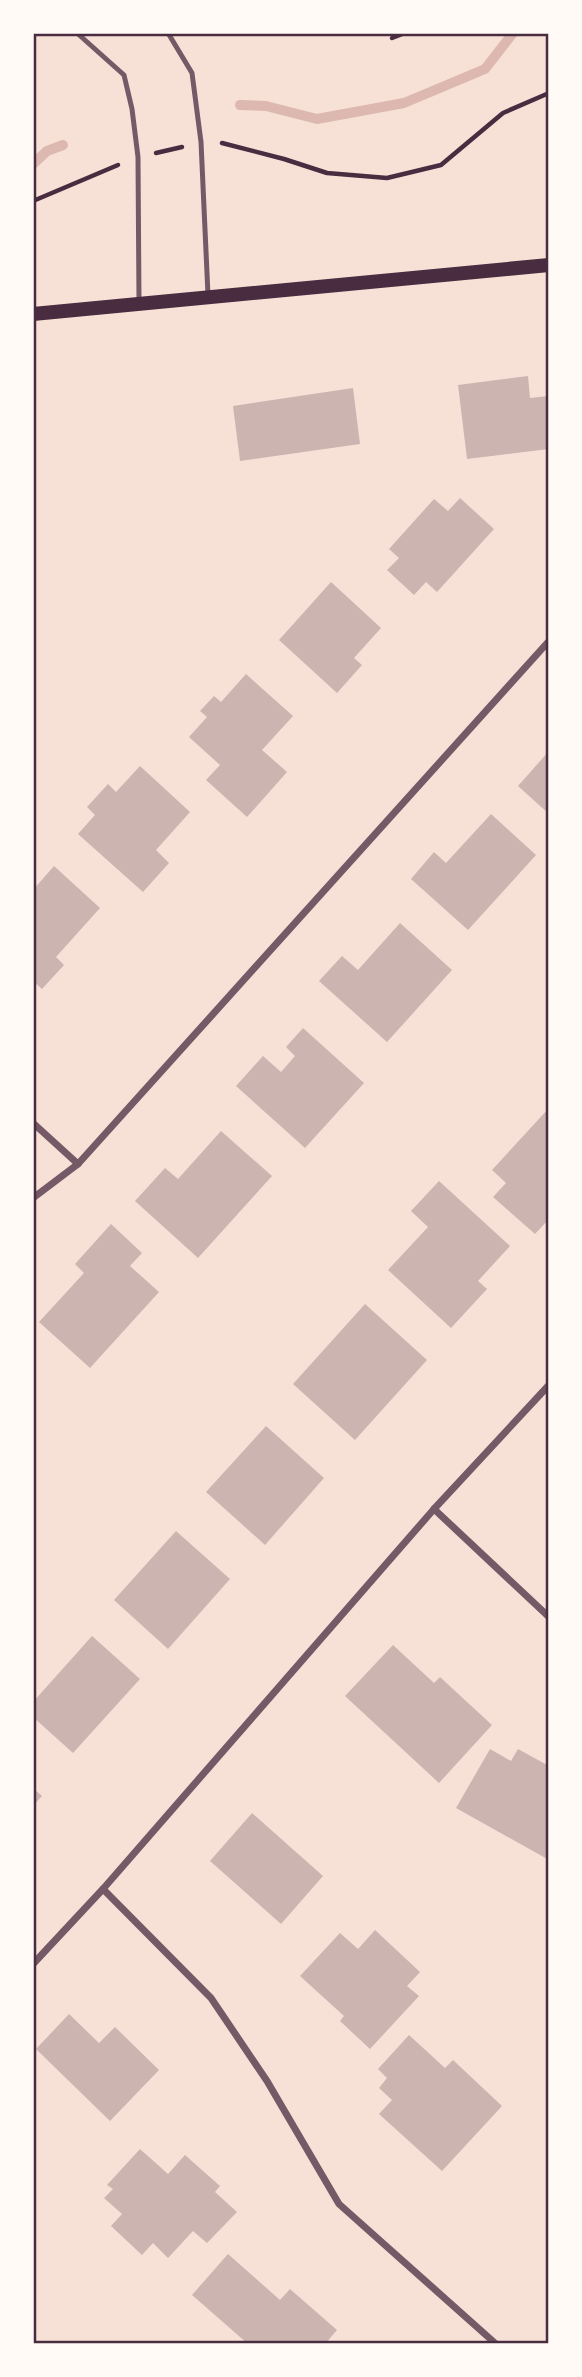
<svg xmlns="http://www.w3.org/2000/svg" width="582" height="2377" viewBox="0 0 582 2377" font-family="Mulish,sans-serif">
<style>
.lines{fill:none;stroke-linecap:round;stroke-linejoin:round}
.stream{stroke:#dcb8b0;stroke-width:10}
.building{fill:#ccb4b1}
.path{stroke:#4a2c40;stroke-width:4.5}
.service{stroke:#755966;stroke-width:5}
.minor{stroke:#755966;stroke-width:7}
.secondary{stroke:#4a2c40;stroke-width:14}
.neatline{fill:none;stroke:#4a2c40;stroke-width:2.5}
</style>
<rect width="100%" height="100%" fill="#f7e1d7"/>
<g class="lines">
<g class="stream">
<polyline points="240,105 266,106 317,119 404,103 485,69 513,33"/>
<polyline points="33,164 47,151 63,145"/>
</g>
</g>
<g class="building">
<polygon points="528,376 530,398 548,396 549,449 467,459 458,385"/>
<polygon points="353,388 360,444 240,461 233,406"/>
<polygon points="460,498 494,529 437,592 426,582 414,595 387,570 399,558 389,549 434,499 448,511"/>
<polygon points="331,582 381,628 354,658 362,665 337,693 279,640"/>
<polygon points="246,674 293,716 262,750 287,772 247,817 206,780 220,765 189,737 207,717 200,711 214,696 221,702"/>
<polygon points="549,751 549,814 518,786"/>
<polygon points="140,766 190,812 156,850 169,863 143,892 78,834 95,815 87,807 108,784 116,792"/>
<polygon points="491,814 536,855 468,930 411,879 434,852 446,863"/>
<polygon points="54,866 100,908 56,957 64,965 42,989 33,981 33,890"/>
<polygon points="400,923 452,970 387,1042 319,981 342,956 358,970"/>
<polygon points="303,1028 364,1083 305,1148 236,1086 263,1056 281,1072 295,1056 286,1047"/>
<polygon points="549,1108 549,1219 535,1234 493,1197 506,1183 492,1170"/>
<polygon points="221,1131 272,1176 198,1258 135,1201 165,1168 178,1179"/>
<polygon points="439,1181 510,1246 478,1281 487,1289 451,1328 388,1270 428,1227 411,1211"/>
<polygon points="111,1224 142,1253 130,1266 159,1292 90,1368 39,1322 84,1273 75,1264"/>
<polygon points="365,1304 427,1360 355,1440 293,1384"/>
<polygon points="266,1426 324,1478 265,1545 206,1492"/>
<polygon points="176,1531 230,1579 168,1649 114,1600"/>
<polygon points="92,1636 140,1679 73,1753 33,1717 33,1702"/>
<polygon points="393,1645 434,1683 440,1677 492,1725 439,1783 345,1696"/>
<polygon points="490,1749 511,1761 518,1749 549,1766 546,1777 549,1779 549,1860 456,1808"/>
<polygon points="33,1788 42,1796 33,1806"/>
<polygon points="252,1813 323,1876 281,1924 210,1861"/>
<polygon points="375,1930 420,1972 407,1986 419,1996 370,2049 340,2021 344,2016 300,1976 340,1933 358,1949"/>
<polygon points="69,2014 99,2043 115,2027 159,2070 110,2121 36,2049"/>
<polygon points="409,2035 445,2068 453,2060 502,2106 442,2171 379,2114 392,2100 379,2088 387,2078 378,2069"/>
<polygon points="140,2149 168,2174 185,2155 220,2186 215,2192 237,2212 207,2243 193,2231 168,2258 153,2243 142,2255 111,2226 122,2214 104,2198 113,2189 107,2185"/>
<polygon points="228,2254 280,2300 290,2289 337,2330 325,2344 248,2344 192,2295"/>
</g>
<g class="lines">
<g class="path">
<polyline points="392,38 405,33"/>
<polyline points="222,143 284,159 327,173 387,178 441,165 503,113 549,93"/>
<polyline points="156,153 182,147"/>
<polyline points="33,201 118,165"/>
</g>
<g class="service">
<polyline points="77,33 124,75 132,109 138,157 139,302"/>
<polyline points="168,33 192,73 201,142 208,295"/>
</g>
<g class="minor">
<polyline points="33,1123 78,1164"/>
<polyline points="33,1198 78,1164 549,641"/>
<polyline points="434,1509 549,1617"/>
<polyline points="103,1889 211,1998 267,2081 339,2204 496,2344"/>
<polyline points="33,1964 103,1889 434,1509 549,1385"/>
</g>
<polyline class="secondary" points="33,314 549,265"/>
</g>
<rect width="582" height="2377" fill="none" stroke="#fffaf5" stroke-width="70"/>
<rect x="35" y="35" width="512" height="2307" class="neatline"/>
</svg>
